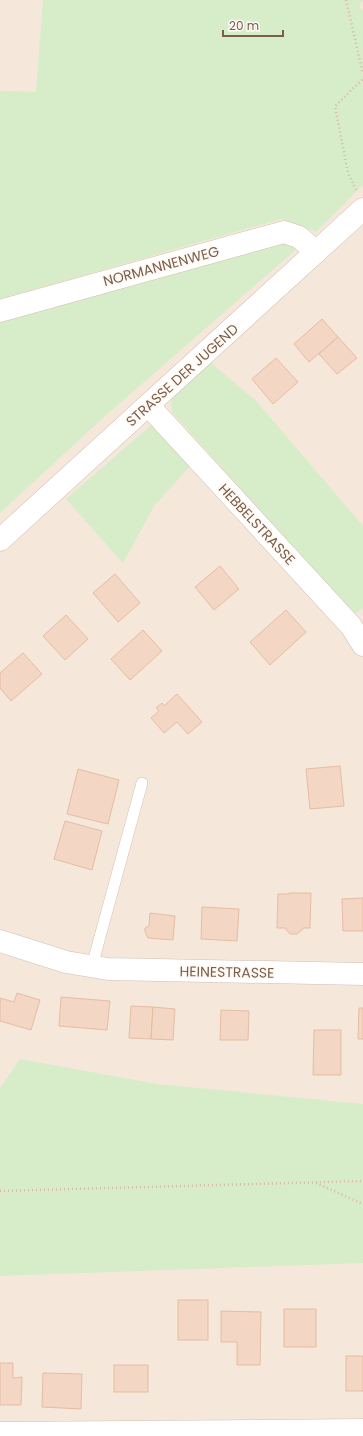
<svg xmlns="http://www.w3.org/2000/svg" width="363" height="1436" viewBox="0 0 363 1436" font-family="Poppins,sans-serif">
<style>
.residential{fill:#f5e8da}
.green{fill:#d7ecc9}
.building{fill:#f3d6c3;stroke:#e6bca3}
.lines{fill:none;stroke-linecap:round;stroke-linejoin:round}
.service-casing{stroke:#d1bfb0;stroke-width:12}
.minor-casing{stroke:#d1bfb0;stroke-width:23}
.tertiary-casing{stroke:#d1bfb0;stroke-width:23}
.path{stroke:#d9b9a5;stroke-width:2.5;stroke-dasharray:1 3;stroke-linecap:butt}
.service{stroke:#fff;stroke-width:11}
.minor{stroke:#fff;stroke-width:22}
.tertiary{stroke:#fff;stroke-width:22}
.labels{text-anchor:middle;stroke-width:3.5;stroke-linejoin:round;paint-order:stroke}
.street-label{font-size:14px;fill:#7a5d4d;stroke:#fffaf3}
</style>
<rect width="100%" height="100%" fill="#fdf6ec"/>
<rect class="residential" x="0" y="0" width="363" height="1436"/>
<g class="green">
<polygon points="43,0 363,0 359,6 363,11 363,185 316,232 281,219 0,299 0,91 36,92"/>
<polygon points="275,243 300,246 104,417 0,513 0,320"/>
<polygon points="210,362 256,401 363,526 363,608 353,615 172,412 171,397"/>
<polygon points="156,421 193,463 154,506 123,563 66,499"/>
<polygon points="20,1059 157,1084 363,1104 363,1263 0,1276 0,1088"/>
</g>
<g class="building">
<polygon points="322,319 338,337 309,362 294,344"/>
<polygon points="338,337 357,358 337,374 319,354"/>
<polygon points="276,358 298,382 273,404 252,379"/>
<polygon points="220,566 239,589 214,610 195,587"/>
<polygon points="115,574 140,603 118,622 93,593"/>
<polygon points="286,610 306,632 270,665 250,642"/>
<polygon points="66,615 88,639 65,660 43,636"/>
<polygon points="143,630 162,651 130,680 111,659"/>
<polygon points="23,653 42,674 11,701 0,688 0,673"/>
<polygon points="177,694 202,722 188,734 177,722 164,733 151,718 159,711 156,708 162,703 164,706"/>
<polygon points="340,766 344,806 310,809 306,769"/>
<polygon points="78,769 119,780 108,824 67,814"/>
<polygon points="65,821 102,831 92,870 54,859"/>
<polygon points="289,893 311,893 310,928 303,928 303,929 297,934 290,934 285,928 277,928 278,894 289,894"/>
<polygon points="363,898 363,931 343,931 342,899"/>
<polygon points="202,907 239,909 237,941 201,939"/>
<polygon points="150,913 175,916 173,940 148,938 145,932 145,928 149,926"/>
<polygon points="17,993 40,1000 31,1030 0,1021 0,998 14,1002"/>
<polygon points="61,997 110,1001 107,1030 59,1026"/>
<polygon points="131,1006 153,1007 151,1039 129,1038"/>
<polygon points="153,1007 175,1009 173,1040 151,1039"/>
<polygon points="359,1008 363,1008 363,1039 358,1039"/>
<polygon points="221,1010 249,1011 248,1040 220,1040"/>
<polygon points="314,1030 341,1030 341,1075 313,1075"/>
<rect x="178" y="1300" width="30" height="40"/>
<rect x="284" y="1309" width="32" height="38"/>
<polygon points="221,1311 261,1312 260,1365 237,1365 237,1342 221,1342"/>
<rect x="346" y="1356" width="17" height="35"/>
<polygon points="0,1363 13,1363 13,1378 22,1377 21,1405 0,1405"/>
<rect x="114" y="1365" width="34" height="27"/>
<polygon points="43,1373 82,1374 81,1409 42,1407"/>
</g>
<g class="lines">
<g class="service-casing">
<polyline id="service" points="92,966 142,783"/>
</g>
<g class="minor-casing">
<g id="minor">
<polyline points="0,311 284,232 299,237 316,252"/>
<polyline points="148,405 351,626 363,645"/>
<polyline points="0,941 66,962 108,969 363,974"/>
<polyline points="0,1433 363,1430"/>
</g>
</g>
<g class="tertiary-casing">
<polyline id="tertiary" points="0,540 363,209"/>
</g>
<g class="path">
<polyline points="346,0 363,74"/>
<polyline points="356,190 348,173 335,106 363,79"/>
<polyline points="316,1183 363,1204"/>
<polyline points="0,1191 363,1181"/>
</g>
<use href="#service" class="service"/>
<use href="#minor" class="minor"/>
<use href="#tertiary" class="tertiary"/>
</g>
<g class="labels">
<g class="street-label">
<text transform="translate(161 266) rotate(-15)" y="5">NORMANNENWEG</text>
<text transform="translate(182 375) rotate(-42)" y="5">STRASSE DER JUGEND</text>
<text transform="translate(257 524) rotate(47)" y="5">HEBBELSTRASSE</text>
<text transform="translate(227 972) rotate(1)" y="5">HEINESTRASSE</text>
</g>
</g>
<path d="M223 30v6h60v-6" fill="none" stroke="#7a5d4d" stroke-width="2"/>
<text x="229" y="30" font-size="12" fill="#7a5d4d" stroke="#fffaf3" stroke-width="3" paint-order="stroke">20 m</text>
</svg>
